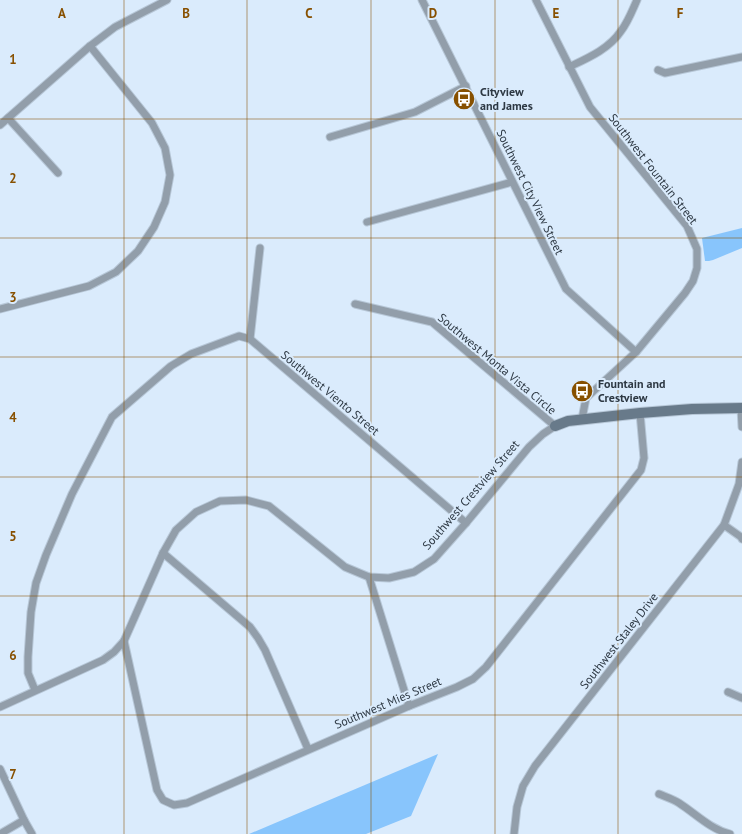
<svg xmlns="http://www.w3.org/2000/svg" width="742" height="834" viewBox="0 0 742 834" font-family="'PT Sans',sans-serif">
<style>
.grass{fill:#88c5fc}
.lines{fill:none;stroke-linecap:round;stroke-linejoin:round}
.street-casing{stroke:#b7c7d7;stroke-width:9}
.secondary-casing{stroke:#b7c7d7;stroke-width:12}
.street{stroke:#929eaa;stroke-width:7}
.secondary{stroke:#687a8a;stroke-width:10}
.grid{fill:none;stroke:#875000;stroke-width:1;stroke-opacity:0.55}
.labels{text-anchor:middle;stroke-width:4;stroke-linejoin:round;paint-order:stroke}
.poi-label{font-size:12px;font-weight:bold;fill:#2d3843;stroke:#daebfc;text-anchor:start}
.street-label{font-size:12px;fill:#2d3843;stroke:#daebfc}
.grid-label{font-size:13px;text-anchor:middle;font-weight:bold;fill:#875000;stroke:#daebfc;stroke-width:4;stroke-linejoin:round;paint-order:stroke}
</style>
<rect width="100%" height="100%" fill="#daebfc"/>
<g class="grass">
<polygon points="742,228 742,248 713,260 709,261 705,261 702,238"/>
<polygon points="438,754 411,816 366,834 249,834"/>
</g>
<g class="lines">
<g class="street-casing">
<g id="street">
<polyline points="422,0 566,289 636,352"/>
<polyline points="536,0 590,107 687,226 697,249 697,268 693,281 685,293 636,352 586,398 582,419"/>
<path d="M569,67c19,-9 40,-18 52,-36 7,-9 11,-20 16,-31"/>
<polyline points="658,70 665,73 742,57"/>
<polyline points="8,118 58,173"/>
<polyline points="0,125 90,46 115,27 167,0"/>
<polyline points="330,137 415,112 466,86"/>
<polyline points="367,222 512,182"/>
<polyline points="0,309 89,286 116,272 138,251 154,227 165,202 170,175 165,148 152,123 90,46"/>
<polyline points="250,339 260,248"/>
<polyline points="741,408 742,427"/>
<polyline points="724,525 741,537 742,539"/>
<polyline points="163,553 250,627 258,638 265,650 308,749"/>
<polyline points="369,577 409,706"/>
<polyline points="124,641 157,790 163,800 174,805 187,803 409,706 457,687 473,679 486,667 641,470 644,458 640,413"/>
<polyline points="35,690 28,673 28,657 31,612 36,583 46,555 72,494 112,417 171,366 191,354 239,336 250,339 466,523"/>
<polyline points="728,692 742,698"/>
<polyline points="0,707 103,660 114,652 124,641 163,553 176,530 196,512 220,501 246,500 269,506 345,567 369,577 389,578 414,572 434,559 466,523 529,447 543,434 555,426 432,322 355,304"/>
<polyline points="0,769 24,820 32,834"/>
<path d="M659,794c7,3 14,5 20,9 17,11 31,26 51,31"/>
<polyline points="0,834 24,820"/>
<polyline points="514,834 517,807 523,786 535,766 724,525 739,484 742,462"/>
</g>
</g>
<g class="secondary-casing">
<polyline id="secondary" points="555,426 568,421 640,413 692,409 742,408"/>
</g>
<use href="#street" class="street"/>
<use href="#secondary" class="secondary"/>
</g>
<path class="grid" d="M124,0v834M247,0v834M371,0v834M495,0v834M618,0v834M0,119h742M0,238h742M0,357h742M0,477h742M0,596h742M0,715h742"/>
<defs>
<g id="bus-disc" transform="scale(1.15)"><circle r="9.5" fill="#875000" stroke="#daebfc"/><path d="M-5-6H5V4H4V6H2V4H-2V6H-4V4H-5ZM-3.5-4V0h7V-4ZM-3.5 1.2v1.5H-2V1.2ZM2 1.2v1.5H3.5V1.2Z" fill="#fff"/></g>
</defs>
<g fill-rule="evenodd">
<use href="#bus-disc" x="464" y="99"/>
<use href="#bus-disc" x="582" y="391"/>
</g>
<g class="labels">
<g class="poi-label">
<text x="480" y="96">Cityview<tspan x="480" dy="14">and James</tspan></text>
<text x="598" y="388">Fountain and<tspan x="598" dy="14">Crestview</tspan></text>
</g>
<g class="street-label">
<text transform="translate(653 169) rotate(52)" y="4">Southwest Fountain Street</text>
<text transform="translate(530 192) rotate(64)" y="4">Southwest City View Street</text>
<text transform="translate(497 364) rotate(40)" y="4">Southwest Monta Vista Circle</text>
<text transform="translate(330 393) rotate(40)" y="4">Southwest Viento Street</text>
<text transform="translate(471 495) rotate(-49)" y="4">Southwest Crestview Street</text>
<text transform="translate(619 641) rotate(-52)" y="4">Southwest Staley Drive</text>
<text transform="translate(388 703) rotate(-23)" y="4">Southwest Mies Street</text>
</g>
</g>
<g class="grid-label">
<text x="62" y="18">A</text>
<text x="186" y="18">B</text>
<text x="309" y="18">C</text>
<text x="433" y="18">D</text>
<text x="556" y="18">E</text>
<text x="680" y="18">F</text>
<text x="13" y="64">1</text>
<text x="13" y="183">2</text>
<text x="13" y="302">3</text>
<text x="13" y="422">4</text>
<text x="13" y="541">5</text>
<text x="13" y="660">6</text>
<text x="13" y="779">7</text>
</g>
</svg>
